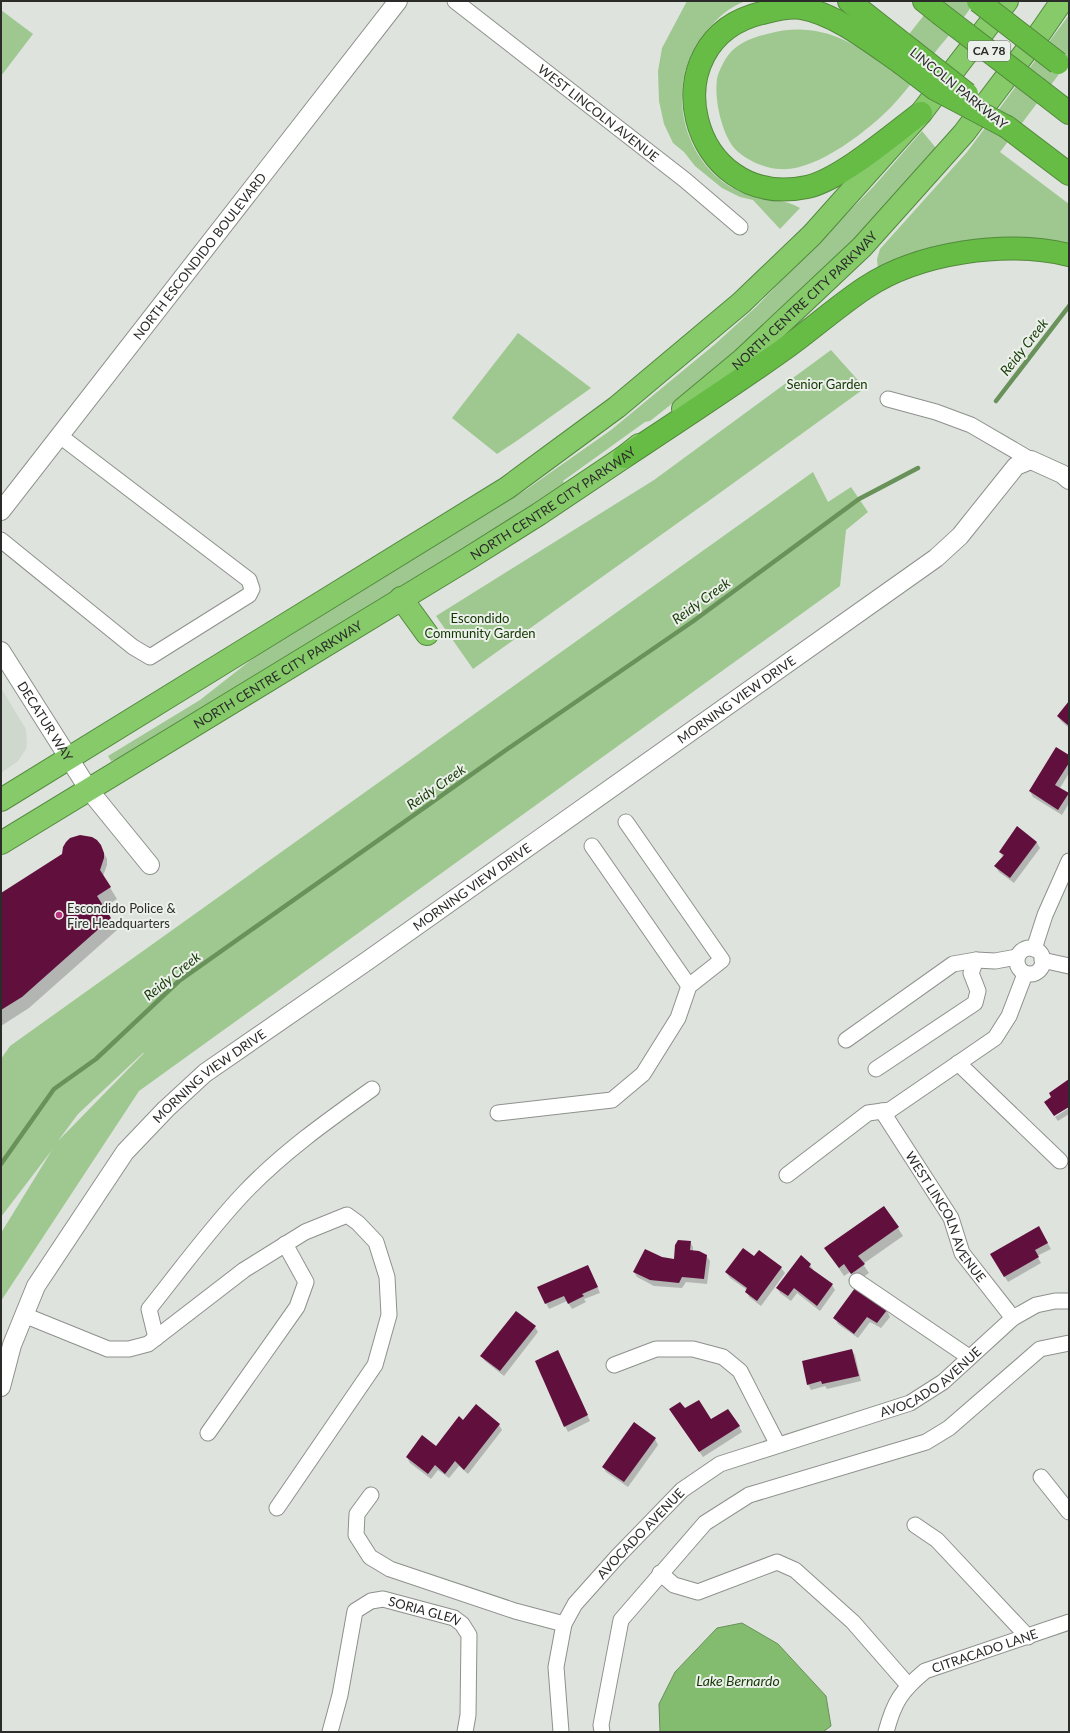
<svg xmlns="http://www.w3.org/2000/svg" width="1070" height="1733" viewBox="0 0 1070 1733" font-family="Lato,sans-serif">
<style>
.built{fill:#cfd8cd}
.green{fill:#9ec88f;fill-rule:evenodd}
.water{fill:#83bc6f;stroke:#69915a}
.shadow{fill:#0003}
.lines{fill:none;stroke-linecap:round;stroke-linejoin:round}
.stream{stroke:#69915a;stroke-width:4.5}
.building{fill:#61103e}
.minor-casing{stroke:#8d918c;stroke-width:17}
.tertiary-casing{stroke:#8d918c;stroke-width:20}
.trunk-casing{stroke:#528a3c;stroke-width:24}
.motorway-casing{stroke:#528a3c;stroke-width:24}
.minor{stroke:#fff;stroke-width:15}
.tertiary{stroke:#fff;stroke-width:18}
.trunk{stroke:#86ca6a;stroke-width:22}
.motorway{stroke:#67bc45;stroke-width:22}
.motorway-bridge-casing{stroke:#528a3c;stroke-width:24;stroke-linecap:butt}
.motorway-bridge{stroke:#67bc45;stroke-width:22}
.poi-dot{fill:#b7347c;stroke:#ecf0eb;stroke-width:1.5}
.labels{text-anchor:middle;stroke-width:4;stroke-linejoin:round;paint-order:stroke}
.shield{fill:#ecf0eb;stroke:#656764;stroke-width:1}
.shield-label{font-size:12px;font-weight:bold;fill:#2b2c2a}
.street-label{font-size:13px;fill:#2b2c2a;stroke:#ecf0eb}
.park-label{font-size:13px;fill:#113600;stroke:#ecf0eb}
.poi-label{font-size:13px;fill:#2b2c2a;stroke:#ecf0eb;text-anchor:start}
.water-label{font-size:14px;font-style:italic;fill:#163b05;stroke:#ecf0eb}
</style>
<rect width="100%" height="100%" fill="#dfe3de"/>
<polygon class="built" points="1,688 26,729 27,743 26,749 18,761 1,773"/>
<g class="green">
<path d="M687,1h59c-16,5 -30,18 -40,31 -6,8 -11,15 -15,23 -20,44 -6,98 32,127 13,10 29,14 45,17 13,3 20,2 32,9l-20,21 -27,-29 -13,-3 -18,-9 -27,-22 -11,-14 -11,-9 -9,-19 -5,-23 -1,-30 4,-23z"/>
<path d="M935,1h40c-11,18 -26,34 -39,50 -14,18 -28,38 -43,54 -24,25 -77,67 -113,64 -16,-1 -32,-8 -44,-19 -14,-14 -22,-51 -19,-71 1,-6 5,-14 8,-19 9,-16 26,-22 42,-26 47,-13 81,4 118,31z"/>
<polygon points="1,10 33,34 1,76"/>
<path d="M1069,15v46l-69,91 69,52v41c-37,-7 -79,-12 -116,-1 -25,7 -50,18 -75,26l-1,-11 3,-10 87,-97z"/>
<path d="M922,131l14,17c-60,70 -124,138 -194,198 -30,26 -61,51 -92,75l-5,1 -82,59 1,2 -54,36 -110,69 -279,170 -10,3 -3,-5 92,-56 56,-44 271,-167 84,-59 103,-85 42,-38 118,-121z"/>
<polygon points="518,333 591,388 518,440 497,454 452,418"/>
<polygon points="831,350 865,388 710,500 473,669 436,616 654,480"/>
<path d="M813,472l15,30 23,-15 17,25 -22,18 -6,56 -701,505 -138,210v-68l51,-83 -51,67v-158l9,-13zM143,1053h1l-86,88 20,-27z"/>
</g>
<polygon class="water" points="742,1623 778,1644 826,1696 831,1726 823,1732 660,1732 659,1704 675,1672 717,1628"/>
<g class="shadow">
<polygon points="1069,702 1069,728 1061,721 1058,716"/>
<polygon points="1069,756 1069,773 1060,788 1068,793 1069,803 1062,815 1033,797 1030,791"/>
<polygon points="1018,828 1037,843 1040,848 1014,883 999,872 995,866 1003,857 1000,852"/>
<polygon points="100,845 107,859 107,865 103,876 117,899 103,908 117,930 29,1008 1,1026 1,894"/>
<polygon points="1069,1108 1069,1114 1058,1121 1055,1117"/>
<polygon points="884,1207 903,1236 863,1264 869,1273 856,1282 850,1272 844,1276 825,1248"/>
<polygon points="1038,1227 1051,1249 1037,1256 1041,1263 1008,1282 991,1254"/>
<polygon points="690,1242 693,1247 693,1251 706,1256 710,1261 707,1284 686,1282 682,1288 654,1286 637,1277 634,1272 662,1258 675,1260"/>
<polygon points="801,1257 810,1265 814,1271 832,1285 835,1290 820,1311 797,1293 791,1301 780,1293 777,1288"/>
<polygon points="754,1258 781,1268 785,1273 761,1306 749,1297 747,1290 730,1278 726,1272"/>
<polygon points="591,1272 600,1293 584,1299 586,1302 572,1309 567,1301 549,1309 546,1303"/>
<polygon points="856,1289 887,1311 890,1317 881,1328 870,1322 858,1338 838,1324 835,1318"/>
<polygon points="535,1327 538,1332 504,1376 485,1361 481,1356"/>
<polygon points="852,1350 855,1355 861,1381 827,1389 825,1386 811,1390 808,1384"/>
<polygon points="561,1357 590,1421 568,1432 565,1426"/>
<polygon points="685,1410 711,1420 739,1426 742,1432 703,1457 673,1414"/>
<polygon points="463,1422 499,1425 502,1430 468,1474 459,1466 449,1478 438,1470 431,1479 410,1463 407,1457 436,1448"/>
<polygon points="655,1439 658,1445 628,1487 606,1472 603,1467"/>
</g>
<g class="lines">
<g class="stream">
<polyline points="996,401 1069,306"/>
<polyline points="1,1164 54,1089 96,1059 179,981 506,750 692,622 859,499 918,468"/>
</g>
</g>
<g class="building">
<polygon points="1069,701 1069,726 1057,716"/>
<polygon points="1056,747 1069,755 1069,763 1055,785 1069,793 1058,810 1029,791"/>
<polygon points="1017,826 1037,842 1010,878 994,866 1004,855 999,852"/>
<polygon points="80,835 92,837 97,840 101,845 104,853 104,858 100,870 111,887 97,896 111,918 22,997 1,1010 1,893 62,854 63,847 66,842 70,838"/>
<polygon points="1069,1079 1069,1107 1054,1116 1044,1102 1051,1097 1049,1093"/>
<polygon points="884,1206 899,1227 858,1256 865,1264 851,1274 844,1264 839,1268 824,1248"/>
<polygon points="1039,1226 1048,1243 1035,1250 1039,1257 1004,1277 990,1254"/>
<polygon points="678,1240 691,1241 690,1250 699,1251 707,1255 704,1279 682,1277 679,1283 650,1280 633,1272 645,1249 662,1257 674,1259 675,1245"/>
<polygon points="743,1248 754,1256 759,1250 782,1267 757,1301 745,1292 747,1288 725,1272"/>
<polygon points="801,1255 811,1264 809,1267 833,1284 817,1306 794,1288 788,1296 776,1288"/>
<polygon points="588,1265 598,1287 582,1294 584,1296 568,1304 564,1296 545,1304 537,1287"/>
<polygon points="855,1288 887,1310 877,1323 867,1317 854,1334 833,1318"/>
<polygon points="516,1311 536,1326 500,1371 480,1356"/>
<polygon points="852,1349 859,1376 822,1384 821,1381 807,1385 802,1361"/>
<polygon points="558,1350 588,1415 564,1427 535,1361"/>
<polygon points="699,1400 711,1419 728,1409 740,1426 699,1452 669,1409 680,1402 685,1408"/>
<polygon points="476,1404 500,1424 464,1470 455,1461 445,1474 435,1465 428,1474 406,1457 422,1435 436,1446 459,1416 463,1420"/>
<polygon points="634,1422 656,1438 624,1482 602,1467"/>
</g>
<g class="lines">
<g class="minor-casing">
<g id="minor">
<path id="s1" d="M455,1l230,179 55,47"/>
<polyline points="888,399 936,412 971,425 1031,460"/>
<polyline points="1,540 133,647 150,657 249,595 252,589 249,580 60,436"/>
<polyline points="592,846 689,986"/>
<circle cx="1030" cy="961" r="13"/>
<polyline points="1034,949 1045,915 1069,861"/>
<polyline points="1042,960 1069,966"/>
<polyline points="846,1040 953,964 976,960 995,961 1017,957"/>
<polyline points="958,1063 1060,1161"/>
<polyline points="876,1069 975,1003 978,991 971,973 976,960"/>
<path id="s2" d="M882,1111l69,107 11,35 51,65"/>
<polyline points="498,1113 612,1100 643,1074 678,1018 689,986 722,960 626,822"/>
<polyline points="787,1175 868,1113 890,1110 995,1038 1009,1016 1025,974"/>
<polyline points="857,1281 969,1357"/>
<polyline points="24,1315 108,1349 129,1349 148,1344 244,1270 305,1232 347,1215 358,1223 376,1242 387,1277 389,1315 375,1365 277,1508"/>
<path d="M156,1338l-7,-29c31,-39 61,-80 95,-116 38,-40 83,-72 128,-104"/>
<polyline points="614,1365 656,1349 693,1349 723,1357 740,1371 778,1445"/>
<polyline points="208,1433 297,1307 306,1282 285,1244"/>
<polyline points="1041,1477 1069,1512"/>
<polyline points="371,1495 357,1514 356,1535 370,1557 390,1569 515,1611 564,1624"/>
<polyline points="915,1525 937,1540 1028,1637"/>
<polyline points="660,1573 674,1585 698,1592 777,1562 795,1570 853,1622 908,1685"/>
<path id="s3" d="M330,1732l10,-37 15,-84 16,-10 12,-2 71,19 8,6 7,11 -1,80 -3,17"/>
<path id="s4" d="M561,1732l-5,-65 8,-43 11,-20 42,-47 65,-67 38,-26 190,-61 33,-21 70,-64 23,-13 19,-4h14"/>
<polyline points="602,1732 601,1725 621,1620 705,1523 749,1495 926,1442 949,1428 1040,1349 1069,1343"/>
<path id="s5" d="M886,1732c8,-30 15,-41 39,-61l144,-49"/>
</g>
</g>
<g class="tertiary-casing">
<g id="tertiary">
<path id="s6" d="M1,511l397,-510"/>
<path id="s7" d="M1,651l88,139 61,75"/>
<path id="s8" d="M1,1387l11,-42 24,-59 89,-134 41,-43 39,-36 162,-112 569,-403 24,-22 56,-70 15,-6 31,14 7,6"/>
</g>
</g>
<g class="trunk-casing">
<g id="trunk">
<path id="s9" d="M683,409l59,-49 120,-113 102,-114 78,-103 20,-29"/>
<polyline points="401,598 427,634"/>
<polyline points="1,800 507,488 617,407 741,303 812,235 921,113 1007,1"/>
<path id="s10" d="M1,843l468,-285 70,-44 85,-57 15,-12"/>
</g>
</g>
<g class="motorway-casing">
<g id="motorway">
<polyline points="849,1 911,50"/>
<polyline points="924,1 939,13"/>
<path d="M901,63c-29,-20 -65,-49 -100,-55 -13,-2 -27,2 -39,5 -114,27 -74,199 45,174 33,-7 86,-53 114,-74"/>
<polyline points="1038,89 1069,113"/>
<polyline points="1007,127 1069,174"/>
<path d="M624,457c53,-35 105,-69 156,-105 29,-20 55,-44 85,-64 54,-36 141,-48 204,-33"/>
</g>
</g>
<use href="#minor" class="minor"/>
<use href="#tertiary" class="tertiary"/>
<use href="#trunk" class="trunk"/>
<use href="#motorway" class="motorway"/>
<g class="motorway-bridge-casing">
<g id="motorway-bridge">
<polyline points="978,1 1058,63"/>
<polyline points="939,13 1038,89"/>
<polyline points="911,50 967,94"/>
<polyline points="901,63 935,89 1007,127"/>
</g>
</g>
<use href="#motorway-bridge" class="motorway-bridge"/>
</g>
<circle class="poi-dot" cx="59" cy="915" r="4"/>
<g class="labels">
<rect class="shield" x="968" y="41" width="42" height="20" rx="3"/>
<g class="shield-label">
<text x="989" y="55">CA 78</text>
</g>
<g class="street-label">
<text transform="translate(959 88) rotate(39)" y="5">LINCOLN PARKWAY</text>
<text dy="5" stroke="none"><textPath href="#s1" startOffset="182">WEST LINCOLN AVENUE</textPath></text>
<text dy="5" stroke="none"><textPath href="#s6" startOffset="323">NORTH ESCONDIDO BOULEVARD</textPath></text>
<text dy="5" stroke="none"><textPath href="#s9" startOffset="163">NORTH CENTRE CITY PARKWAY</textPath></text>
<text dy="5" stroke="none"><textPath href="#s10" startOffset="648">NORTH CENTRE CITY PARKWAY</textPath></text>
<text dy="5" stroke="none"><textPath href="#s10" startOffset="324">NORTH CENTRE CITY PARKWAY</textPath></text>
<text dy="5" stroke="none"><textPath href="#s8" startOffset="1030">MORNING VIEW DRIVE</textPath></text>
<text dy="5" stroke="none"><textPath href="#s7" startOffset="83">DECATUR WAY</textPath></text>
<text dy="5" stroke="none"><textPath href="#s8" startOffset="706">MORNING VIEW DRIVE</textPath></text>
<text dy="5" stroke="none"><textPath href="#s8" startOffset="382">MORNING VIEW DRIVE</textPath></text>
<text dy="5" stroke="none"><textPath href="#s2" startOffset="124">WEST LINCOLN AVENUE</textPath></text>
<text dy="5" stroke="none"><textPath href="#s4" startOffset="562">AVOCADO AVENUE</textPath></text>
<text dy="5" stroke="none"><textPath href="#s4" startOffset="228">AVOCADO AVENUE</textPath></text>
<text dy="5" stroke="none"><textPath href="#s3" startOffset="198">SORIA GLEN</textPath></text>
<text dy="5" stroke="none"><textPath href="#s5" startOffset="137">CITRACADO LANE</textPath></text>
</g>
<g class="park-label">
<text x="827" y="389">Senior Garden</text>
<text x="480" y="623">Escondido<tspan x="480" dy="15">Community Garden</tspan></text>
</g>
<g class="poi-label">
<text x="67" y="913">Escondido Police &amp;<tspan x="67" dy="15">Fire Headquarters</tspan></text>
</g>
<g class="water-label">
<text transform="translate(1024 347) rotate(-52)" y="5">Reidy Creek</text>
<text transform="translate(701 601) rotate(-36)" y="5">Reidy Creek</text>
<text transform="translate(436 787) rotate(-35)" y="5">Reidy Creek</text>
<text transform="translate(172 976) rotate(-39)" y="5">Reidy Creek</text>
<text x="738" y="1686">Lake Bernardo</text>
</g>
</g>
<rect width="1070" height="1733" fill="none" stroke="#2b2c2a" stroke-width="4"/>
</svg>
